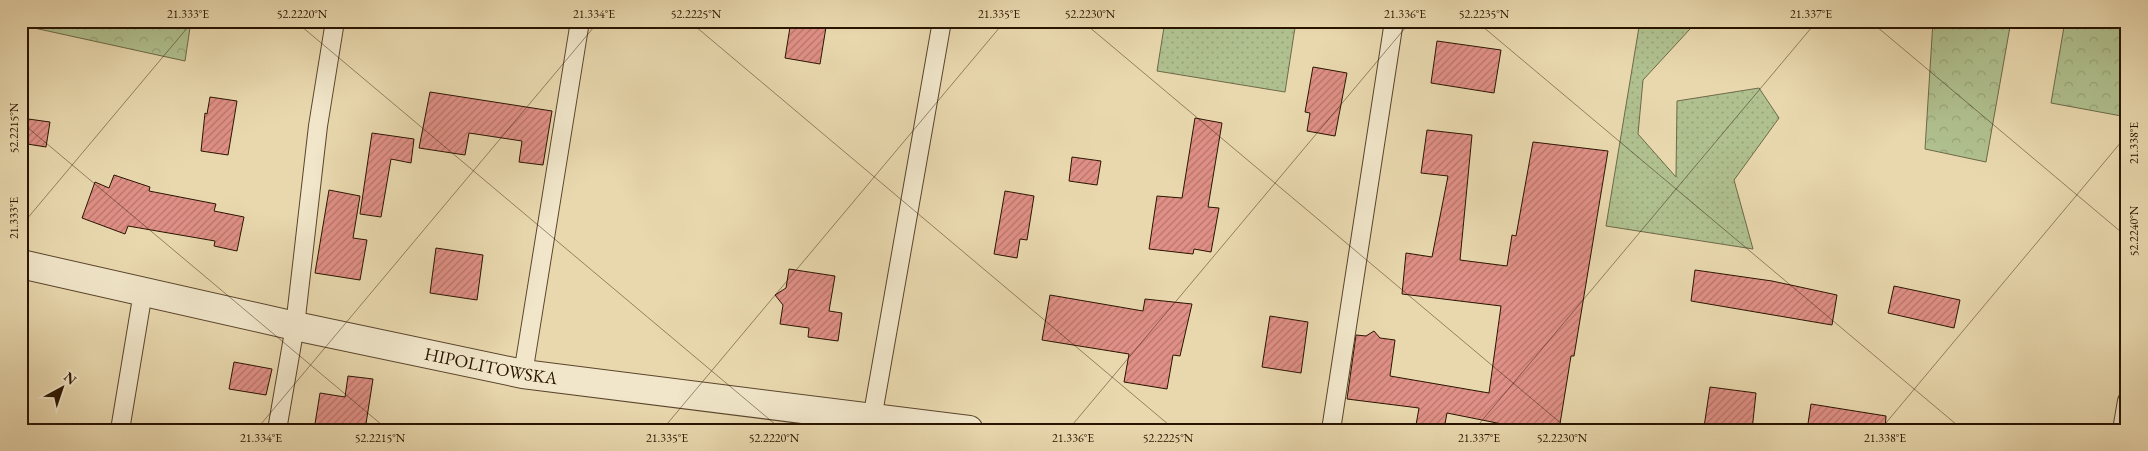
<svg xmlns="http://www.w3.org/2000/svg" width="2148" height="451" viewBox="0 0 2148 451" font-family="'EB Garamond',serif">
<style>
.grass{fill:url(#grass-dots);stroke:#6d6a48}
.forest{fill:url(#forest-crowns);stroke:#6d6a48}
.building{fill:url(#building-hatch);stroke:#2a1400}
.lines{fill:none;stroke-linecap:round;stroke-linejoin:round}
.lane-casing{stroke:#5a452c;stroke-width:20}
.street-casing{stroke:#5a452c;stroke-width:30}
.lane{stroke:#f1e6ca;stroke-width:18}
.street{stroke:#f1e6ca;stroke-width:28}
.ticks{fill:none;stroke:#2a1400;stroke-width:1;stroke-opacity:0.45}
.labels{text-anchor:middle;stroke-width:4.5;stroke-linejoin:round;paint-order:stroke}
.street-label{font-size:18px;fill:#2a1400;stroke:#f1e6ca}
.neatline{fill:none;stroke:#2a1400;stroke-width:2}
.ticks-label{font-size:12px;text-anchor:middle;fill:#2a1400}
</style>
<defs>
<pattern id="grass-dots" width="8" height="8" patternUnits="userSpaceOnUse" patternTransform="scale(1.25)"><rect width="8" height="8" fill="#b0c08f"/><path d="M2 2h.1M6 6h.1" fill="none" stroke="#98a47a" stroke-width="1.8" stroke-linecap="round"/></pattern>
<pattern id="forest-crowns" width="20" height="18" patternUnits="userSpaceOnUse" patternTransform="scale(1.25)"><rect width="20" height="18" fill="#b0c08f"/><path d="M2 6a3 3 0 1 1 6 0M12 15a3 3 0 1 1 6 0" fill="none" stroke="#98a47a"/></pattern>
<pattern id="building-hatch" width="6" height="6" patternUnits="userSpaceOnUse" patternTransform="scale(1.25)"><rect width="6" height="6" fill="#e09086"/><path d="M-1 1l2-2M0 6l6-6M5 7l2-2" fill="none" stroke="#b6746b"/></pattern>
</defs>
<rect width="100%" height="100%" fill="#e9d8ae"/>
<filter id="stains"><feTurbulence type="fractalNoise" baseFrequency=".004" numOctaves="4"/><feColorMatrix values="0 0 0 0 .2 0 0 0 0 .09 0 0 0 0 .02 0 0 0 .5 -.17"/></filter>
<radialGradient id="worn" r=".72"><stop offset=".6" stop-color="#630" stop-opacity="0"/><stop offset="1" stop-color="#630" stop-opacity=".3"/></radialGradient>
<g class="grass">
<polygon points="1165,21 1296,21 1285,92 1157,71"/>
<polygon points="1640,21 1688,21 1690,29 1643,80 1638,134 1676,177 1677,101 1759,88 1779,118 1734,180 1753,249 1606,226"/>
</g>
<g class="forest">
<polygon points="26,21 191,21 185,61 25,26"/>
<polygon points="1933,21 2011,21 1986,162 1925,149"/>
<polygon points="2065,21 2127,21 2127,117 2051,103"/>
</g>
<g class="building">
<polygon points="791,21 827,21 820,64 785,58"/>
<polygon points="1437,41 1501,50 1494,93 1431,83"/>
<polygon points="1313,67 1347,73 1335,136 1307,131 1310,113 1305,112"/>
<polygon points="430,92 552,111 543,165 519,162 522,141 469,133 465,155 419,148"/>
<polygon points="210,97 237,101 228,155 201,151 205,113 207,114"/>
<polygon points="21,118 50,122 46,147 21,143"/>
<polygon points="1195,118 1222,123 1208,207 1219,208 1211,252 1194,249 1193,254 1149,249 1157,196 1182,198"/>
<polygon points="1427,130 1472,135 1460,260 1507,266 1512,235 1516,236 1533,142 1608,151 1574,356 1571,356 1559,430 1532,430 1447,413 1444,429 1416,425 1419,408 1347,399 1356,335 1366,336 1374,331 1380,338 1395,340 1390,376 1489,393 1501,306 1402,294 1406,253 1432,257 1448,176 1421,173"/>
<polygon points="372,133 414,139 411,163 391,159 381,217 360,214"/>
<polygon points="1072,157 1101,161 1097,185 1069,181"/>
<polygon points="114,175 150,187 149,191 216,204 214,211 244,217 237,251 214,246 215,241 128,226 125,234 82,218 95,182 109,188"/>
<polygon points="329,190 360,196 353,238 367,240 360,280 315,273"/>
<polygon points="1005,191 1034,196 1027,240 1020,239 1017,258 994,254"/>
<polygon points="436,248 483,255 477,300 430,293"/>
<polygon points="789,269 835,276 829,311 842,313 838,341 808,337 809,328 780,324 783,305 775,295 786,288"/>
<polygon points="1695,270 1772,281 1837,295 1832,325 1691,301"/>
<polygon points="1894,286 1960,300 1954,328 1888,313"/>
<polygon points="1050,295 1143,311 1145,299 1192,304 1180,356 1173,355 1167,389 1124,382 1129,354 1042,340"/>
<polygon points="1270,316 1308,322 1301,373 1262,367"/>
<polygon points="234,362 272,369 266,395 229,389"/>
<polygon points="348,376 373,379 365,430 314,430 320,393 345,397"/>
<polygon points="1710,387 1756,393 1752,430 1724,430 1704,427"/>
<polygon points="1811,404 1886,416 1885,430 1807,430"/>
</g>
<g class="lines">
<g class="lane-casing">
<g id="lane">
<polyline points="523,374 580,21"/>
<polyline points="872,419 942,21"/>
<polyline points="120,430 143,292"/>
<polyline points="277,430 295,326 318,126 335,21"/>
<polyline points="1331,430 1394,21"/>
<polyline points="2122,430 2127,401"/>
</g>
</g>
<g class="street-casing">
<g id="street">
<path id="s1" d="M21,264l274,62 228,48 446,56"/>
</g>
</g>
<use href="#lane" class="lane"/>
<use href="#street" class="street"/>
</g>
<path class="ticks" d="M295,21l487,409M689,21l486,409M1082,21l487,409M1476,21l487,409M1870,21l257,216M21,122l367,308M21,226l172,-205M256,430l343,-409M662,430l343,-409M1068,430l343,-409M1474,430l343,-409M1880,430l247,-295"/>
<g class="labels">
<g class="street-label">
<text dy="6" stroke="none"><textPath href="#s1" startOffset="481">HIPOLITOWSKA</textPath></text>
</g>
</g>
<rect width="2148" height="451" fill="none" stroke="#e9d8ae" stroke-width="55"/>
<g transform="translate(62 388) rotate(40)" stroke="#f1e6ca" stroke-width="4" paint-order="stroke">
<path d="M0-4L9 19L0 12L-9 19Z" fill="#2a1400"/>
<text y="-8" font-size="14" font-weight="bold" text-anchor="middle" fill="#2a1400">N</text>
</g>
<rect x="28" y="28" width="2092" height="396" class="neatline"/>
<g class="ticks-label">
<text x="188" y="18">21.333°E</text>
<text x="302" y="18">52.2220°N</text>
<text x="594" y="18">21.334°E</text>
<text x="696" y="18">52.2225°N</text>
<text x="999" y="18">21.335°E</text>
<text x="1090" y="18">52.2230°N</text>
<text x="1405" y="18">21.336°E</text>
<text x="1484" y="18">52.2235°N</text>
<text x="1811" y="18">21.337°E</text>
<text transform="translate(14 128) rotate(-90)" y="4">52.2215°N</text>
<text transform="translate(2134 143) rotate(-90)" y="4">21.338°E</text>
<text transform="translate(14 218) rotate(-90)" y="4">21.333°E</text>
<text transform="translate(2134 231) rotate(-90)" y="4">52.2240°N</text>
<text x="261" y="442">21.334°E</text>
<text x="380" y="442">52.2215°N</text>
<text x="667" y="442">21.335°E</text>
<text x="774" y="442">52.2220°N</text>
<text x="1073" y="442">21.336°E</text>
<text x="1168" y="442">52.2225°N</text>
<text x="1479" y="442">21.337°E</text>
<text x="1562" y="442">52.2230°N</text>
<text x="1885" y="442">21.338°E</text>
</g>
<rect width="100%" height="100%" filter="url(#stains)"/>
<rect width="100%" height="100%" fill="url(#worn)"/>
</svg>
